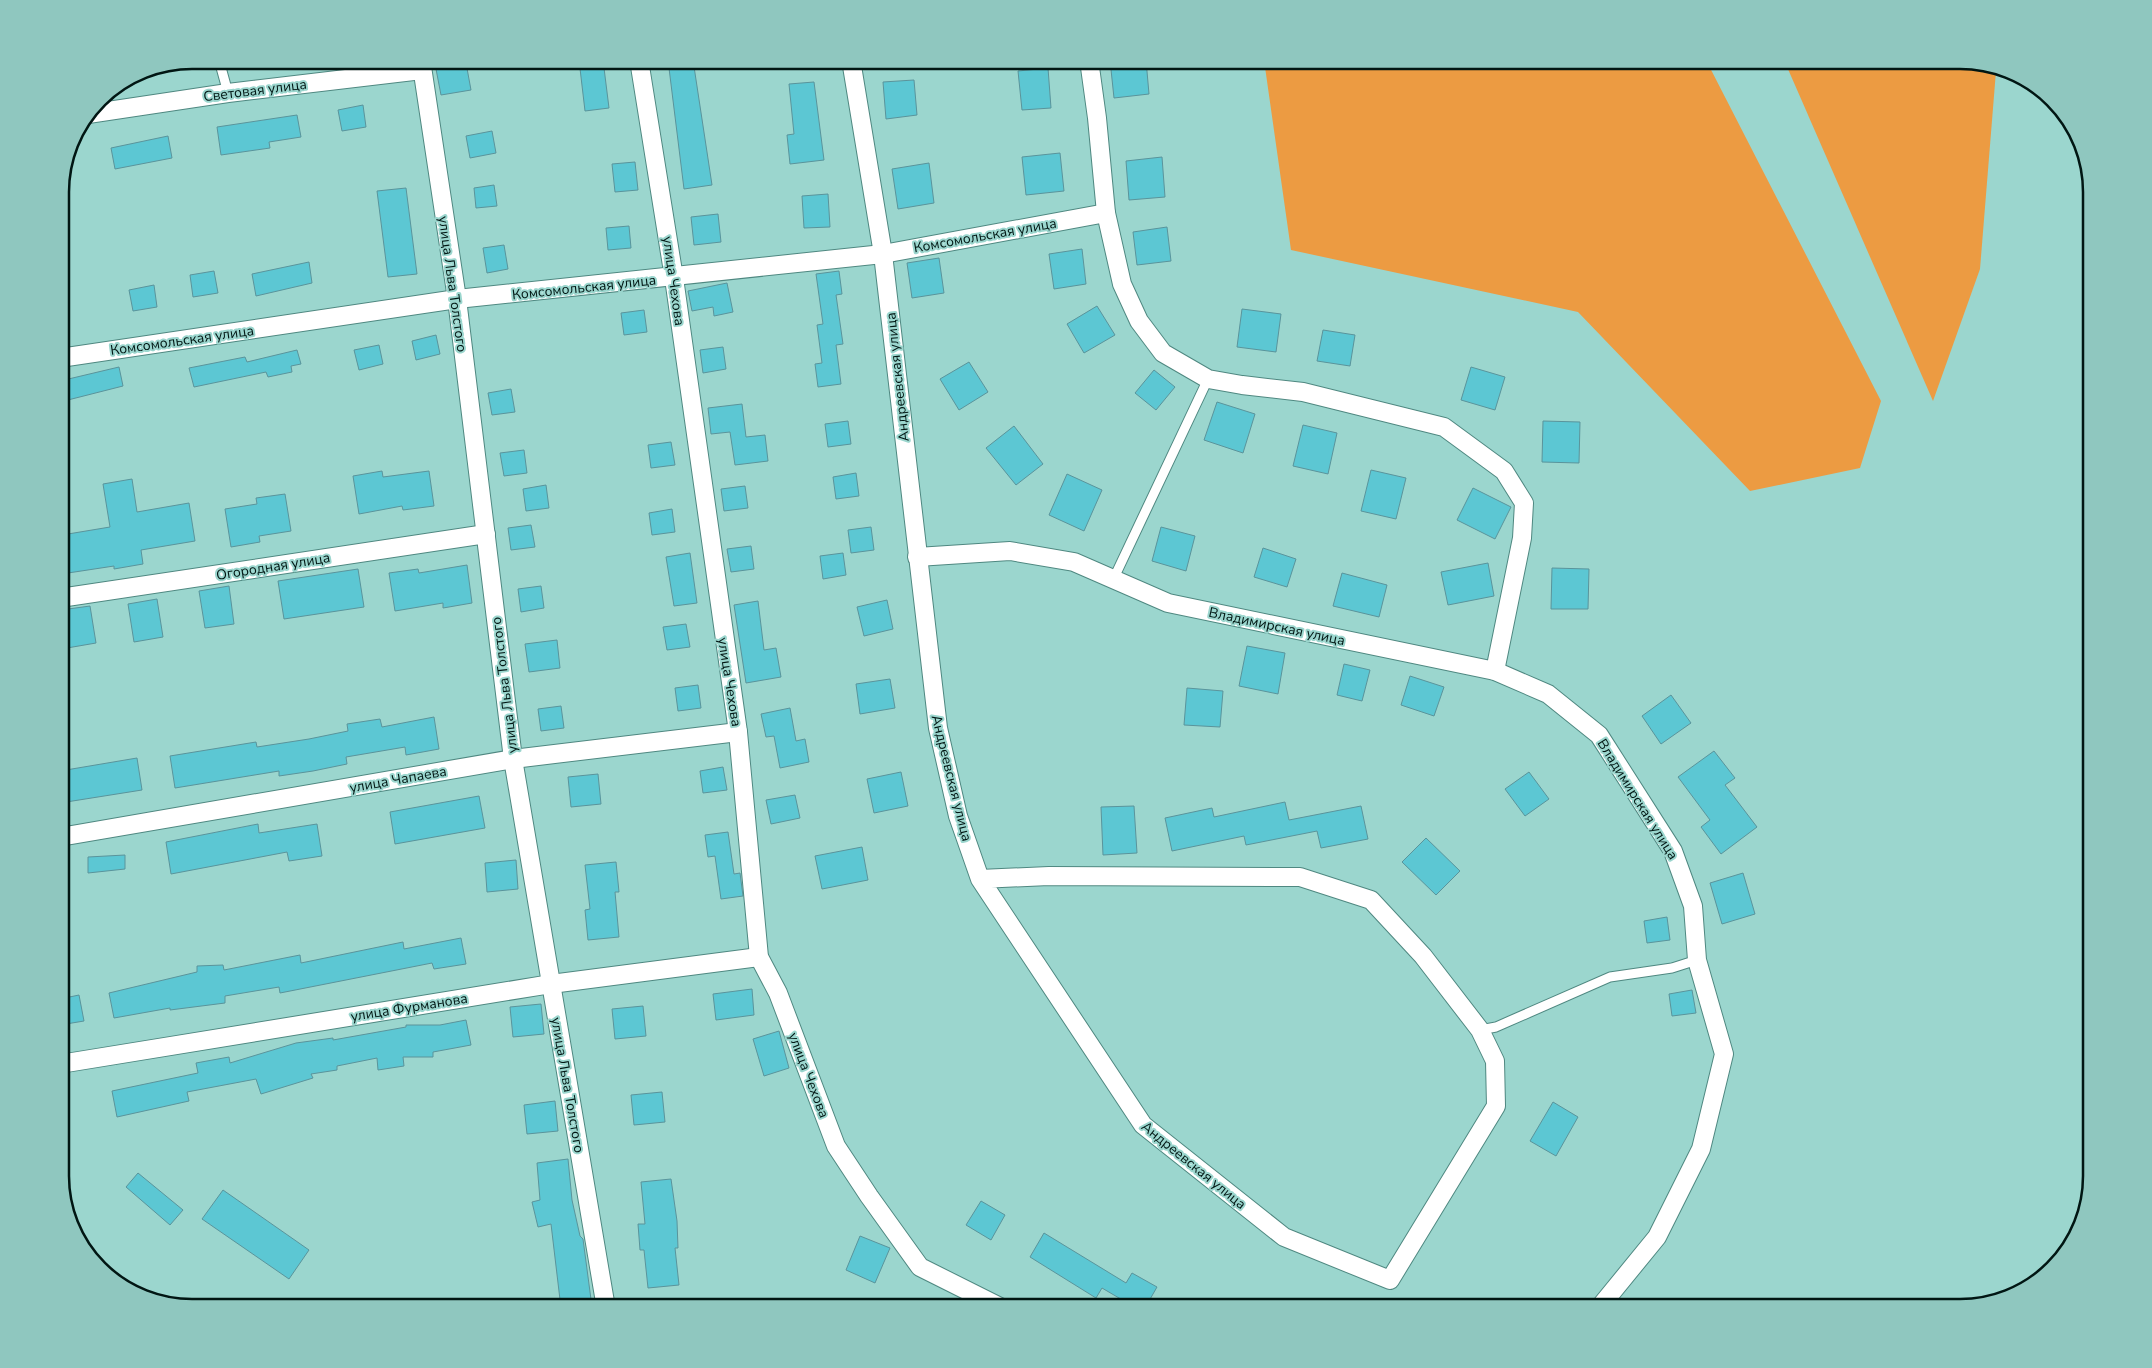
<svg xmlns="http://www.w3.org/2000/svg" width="2152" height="1368" viewBox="0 0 2152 1368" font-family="'Nunito Sans',sans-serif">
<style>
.green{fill:#ec9b42}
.building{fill:#5cc7d3;stroke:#5a949b}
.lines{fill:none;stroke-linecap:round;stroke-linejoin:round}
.lane-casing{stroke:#4f8881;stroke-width:11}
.street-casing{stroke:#4f8881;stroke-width:20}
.lane{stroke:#fff;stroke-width:9}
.street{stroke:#fff;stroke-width:18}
.labels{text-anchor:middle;stroke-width:4;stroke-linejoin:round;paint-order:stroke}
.street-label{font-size:14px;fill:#011613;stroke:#9bd6ce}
.rim{fill:none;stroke:#011613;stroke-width:2.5}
</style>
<rect width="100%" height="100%" fill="#9bd6ce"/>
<g class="green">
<polygon points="1264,60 1706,60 1881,401 1860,468 1750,491 1578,312 1291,250"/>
<polygon points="1784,60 1960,60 1996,71 1980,269 1933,401"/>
</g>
<g class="building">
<polygon points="579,60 603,60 609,108 585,111"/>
<polygon points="668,60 693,60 712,185 684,189"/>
<polygon points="1110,60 1146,60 1149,94 1114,98"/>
<polygon points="466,63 471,90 441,95 436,69"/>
<polygon points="1048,68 1051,108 1022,110 1018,71"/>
<polygon points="914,80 917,115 886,119 883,82"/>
<polygon points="814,82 824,160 790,164 787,135 794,134 789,84"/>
<polygon points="363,105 366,127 342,131 338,110"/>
<polygon points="297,115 301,137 269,142 270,148 221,155 217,127"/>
<polygon points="492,131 496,153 470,158 466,136"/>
<polygon points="168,136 172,158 115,169 111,148"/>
<polygon points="1060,153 1064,191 1026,195 1022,157"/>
<polygon points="1162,157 1165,197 1129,200 1126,161"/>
<polygon points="635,162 638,190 615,192 612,164"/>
<polygon points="929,163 934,203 898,209 892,169"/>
<polygon points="494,185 497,206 476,208 474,188"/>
<polygon points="406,188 417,274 388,277 377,191"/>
<polygon points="828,194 830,227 804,228 802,196"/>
<polygon points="718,214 721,242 694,245 691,217"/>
<polygon points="629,226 631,248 608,250 606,228"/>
<polygon points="1167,227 1171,261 1137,265 1133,232"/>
<polygon points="504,245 508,269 487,273 483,248"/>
<polygon points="1082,249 1086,284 1054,289 1049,254"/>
<polygon points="939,258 944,293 912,298 907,263"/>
<polygon points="309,262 312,283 256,296 252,274"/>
<polygon points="214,271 218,293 193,297 190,275"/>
<polygon points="839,271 842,294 836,295 843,344 836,345 841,384 818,387 815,364 822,363 817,325 823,324 816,274"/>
<polygon points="727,283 733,312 714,316 713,307 692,311 688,291"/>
<polygon points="154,285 157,307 133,311 129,290"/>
<polygon points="1097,306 1115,335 1084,353 1067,324"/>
<polygon points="1242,309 1281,314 1276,352 1237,347"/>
<polygon points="644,310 647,332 624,335 621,313"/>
<polygon points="1323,330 1355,335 1350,366 1317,361"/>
<polygon points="436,335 440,354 416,360 412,341"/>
<polygon points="379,345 383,364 359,370 354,350"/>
<polygon points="723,347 726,369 703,373 700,350"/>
<polygon points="297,350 301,364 291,366 292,372 268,377 266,372 194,387 189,368 245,357 247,362"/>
<polygon points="969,362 988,392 959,410 940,379"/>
<polygon points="119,367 123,386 60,402 60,381"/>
<polygon points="1471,367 1505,377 1495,410 1461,400"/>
<polygon points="1154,370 1175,387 1156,410 1135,393"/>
<polygon points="511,389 515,412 492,415 488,393"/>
<polygon points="1217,402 1255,414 1243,453 1204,440"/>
<polygon points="742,404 746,437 765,435 768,461 735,465 730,432 711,434 708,408"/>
<polygon points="848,421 851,444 828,447 825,424"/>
<polygon points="1543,421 1580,422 1579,463 1542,462"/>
<polygon points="1303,425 1337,433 1328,474 1293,466"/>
<polygon points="1014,426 1043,464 1016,485 986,448"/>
<polygon points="671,442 675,465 651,468 648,445"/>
<polygon points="524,450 527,473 504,476 500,453"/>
<polygon points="1371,470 1406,478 1396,519 1361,511"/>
<polygon points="382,471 383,477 429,471 434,506 403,510 402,506 359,514 353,476"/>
<polygon points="856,473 859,496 836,499 833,477"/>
<polygon points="1067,474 1102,490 1084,531 1049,515"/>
<polygon points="132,479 137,512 189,503 195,541 141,550 143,564 114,569 114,566 68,573 62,535 110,527 103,484"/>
<polygon points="546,485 549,508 526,511 523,489"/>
<polygon points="745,486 748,508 724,511 721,489"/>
<polygon points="1473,488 1511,507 1495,539 1457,520"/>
<polygon points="285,494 291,531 259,536 260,542 231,547 225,509 257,504 256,498"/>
<polygon points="672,509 675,532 652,535 649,513"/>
<polygon points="531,525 535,547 511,550 508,528"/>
<polygon points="871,527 874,550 851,553 848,530"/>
<polygon points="1161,527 1195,536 1186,571 1152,561"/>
<polygon points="751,546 754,569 731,572 727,549"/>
<polygon points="1263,548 1296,559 1287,587 1254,577"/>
<polygon points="690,553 697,603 674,606 666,557"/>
<polygon points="843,553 846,575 823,579 820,556"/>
<polygon points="1488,563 1494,596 1448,605 1441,572"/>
<polygon points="467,565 472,603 443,608 443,603 395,611 389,573 418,569 419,573"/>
<polygon points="1552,568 1589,569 1588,609 1551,609"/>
<polygon points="358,569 364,607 284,619 278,581"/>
<polygon points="1342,573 1387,585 1379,617 1333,606"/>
<polygon points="229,586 234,624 205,628 199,591"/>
<polygon points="541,586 544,608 521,612 518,589"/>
<polygon points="157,599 163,637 134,642 128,604"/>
<polygon points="887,600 893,629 864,636 857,607"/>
<polygon points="758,601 764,650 776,648 781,677 746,683 734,605"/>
<polygon points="90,606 96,643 67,648 61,610"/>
<polygon points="686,624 690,647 667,650 663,627"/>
<polygon points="557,640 560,668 529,672 525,644"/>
<polygon points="1247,646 1285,653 1278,694 1239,686"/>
<polygon points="1344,664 1370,670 1362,701 1337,695"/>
<polygon points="1410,676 1444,687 1434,716 1401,705"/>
<polygon points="890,679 895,708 860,714 856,684"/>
<polygon points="698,685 701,708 678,711 675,688"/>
<polygon points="1187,688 1223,691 1220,727 1184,725"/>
<polygon points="1671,695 1691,723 1661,744 1642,716"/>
<polygon points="561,706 564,728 541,731 538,709"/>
<polygon points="790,708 796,741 805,739 809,762 780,768 774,736 766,737 761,714"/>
<polygon points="434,717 439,749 406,755 405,747 346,757 347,764 313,771 279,776 279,771 175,788 170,756 256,742 257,747 309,739 348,731 347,724 380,719 382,727"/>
<polygon points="1714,751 1735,778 1725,785 1757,827 1721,854 1701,827 1710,820 1678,777"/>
<polygon points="137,758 142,790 60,803 60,771"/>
<polygon points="723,767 727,790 703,793 700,771"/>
<polygon points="901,772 908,806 874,813 867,779"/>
<polygon points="1529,772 1549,799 1525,816 1505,789"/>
<polygon points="598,774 601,804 571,807 568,777"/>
<polygon points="795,795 800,818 771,824 766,800"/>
<polygon points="479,796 485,828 395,844 390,812"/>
<polygon points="1285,802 1289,820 1361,806 1368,839 1321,848 1317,831 1246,845 1244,836 1172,851 1165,818 1212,808 1214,817"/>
<polygon points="1134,806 1137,853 1103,855 1101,807"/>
<polygon points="258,824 259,833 317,824 322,856 289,861 287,852 171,874 166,842"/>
<polygon points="728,832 734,874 740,873 743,896 721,899 715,856 708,857 705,835"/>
<polygon points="1426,838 1460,871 1436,895 1402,862"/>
<polygon points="862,847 868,880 822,889 815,856"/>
<polygon points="125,855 125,869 88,873 88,857"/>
<polygon points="516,860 518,889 487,892 485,863"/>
<polygon points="616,862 619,892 615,892 619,937 588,940 585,910 590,909 585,865"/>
<polygon points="1743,873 1755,914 1722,924 1710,883"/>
<polygon points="1667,917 1670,940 1647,943 1644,921"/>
<polygon points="461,938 466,964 434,969 432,963 280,993 279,987 225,996 225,1003 170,1010 170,1008 114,1018 109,993 197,972 197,966 223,965 224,970 300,955 301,963 403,942 404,949"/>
<polygon points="752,989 754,1015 716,1020 713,994"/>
<polygon points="1692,990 1696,1013 1672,1016 1669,994"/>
<polygon points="79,995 84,1021 60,1025 60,999"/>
<polygon points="541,1004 544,1034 513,1037 510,1007"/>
<polygon points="643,1006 646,1036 615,1039 612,1009"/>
<polygon points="466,1020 471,1045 433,1052 433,1057 403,1057 404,1066 378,1070 377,1058 337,1066 337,1070 311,1074 313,1078 261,1094 256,1079 187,1092 189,1101 117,1117 112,1091 198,1073 196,1063 229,1057 230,1063 296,1043 333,1038 333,1040 406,1027 406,1025 440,1025"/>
<polygon points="779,1031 789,1068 764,1076 753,1039"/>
<polygon points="662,1092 665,1122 634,1125 631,1095"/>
<polygon points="555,1101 558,1131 527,1134 524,1105"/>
<polygon points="1553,1102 1578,1117 1556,1156 1530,1141"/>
<polygon points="568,1159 572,1200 580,1236 583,1239 592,1307 561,1308 551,1224 538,1227 532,1202 540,1200 537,1163"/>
<polygon points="138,1173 183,1210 170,1225 126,1187"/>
<polygon points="671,1179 677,1221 678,1248 675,1248 679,1285 648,1288 644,1250 640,1250 638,1224 645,1224 641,1182"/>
<polygon points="223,1190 309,1250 289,1279 202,1219"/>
<polygon points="981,1201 1005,1215 991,1240 966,1225"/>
<polygon points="1044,1233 1126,1283 1132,1273 1157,1287 1145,1308 1136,1308 1102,1288 1096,1298 1030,1257"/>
<polygon points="860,1236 890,1248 875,1283 846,1270"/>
</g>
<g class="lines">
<g class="lane-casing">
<g id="lane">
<polyline points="219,60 228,93"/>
<polyline points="1113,580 1208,379"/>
<polyline points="1480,1030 1496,1027 1610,977 1672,968 1697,960"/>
</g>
</g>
<g class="street-casing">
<g id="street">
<polyline points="421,60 457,299 513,759 606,1308"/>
<polyline points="639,60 674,278 738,732 759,957 778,993 836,1146 869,1196 920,1267 1002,1308"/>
<polyline points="851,60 883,254 938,728 958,816 980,879 1143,1125 1284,1237 1390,1280 1496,1106 1495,1061 1480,1030 1423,956 1371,900 1300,877 1049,876 980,879"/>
<polyline points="1089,60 1097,118 1106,213 1122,284 1139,321 1163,353 1208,379 1242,385 1303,392 1444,427 1504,471 1524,503 1522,538 1495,671"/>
<polyline points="88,114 228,93 422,70"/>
<polyline points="60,358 457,299 883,254 1106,213"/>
<polyline points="917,557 1010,551 1074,562 1168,603 1495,671 1548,694 1599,735 1673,851 1693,906 1697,960 1724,1054 1701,1149 1657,1237 1599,1308"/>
<polyline points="60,598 486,534"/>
<polyline points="60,837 513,759 738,732"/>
<polyline points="60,1064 551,984 759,957"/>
</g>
</g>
<use href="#lane" class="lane"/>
<use href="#street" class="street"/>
</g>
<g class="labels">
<g class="street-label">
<text transform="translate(255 90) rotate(-7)" y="5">Световая улица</text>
<text transform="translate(985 235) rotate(-10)" y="5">Комсомольская улица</text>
<text transform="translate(674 281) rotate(82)" y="5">улица Чехова</text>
<text transform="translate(453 284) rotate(82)" y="5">улица Льва Толстого</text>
<text transform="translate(584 287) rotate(-6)" y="5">Комсомольская улица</text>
<text transform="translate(182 340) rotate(-8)" y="5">Комсомольская улица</text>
<text transform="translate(897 377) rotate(-96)" y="5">Андреевская улица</text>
<text transform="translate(273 566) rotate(-9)" y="5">Огородная улица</text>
<text transform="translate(1277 626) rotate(12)" y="5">Владимирская улица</text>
<text transform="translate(730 682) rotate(81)" y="5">улица Чехова</text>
<text transform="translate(504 685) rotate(-97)" y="5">улица Льва Толстого</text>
<text transform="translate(952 778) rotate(76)" y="5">Андреевская улица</text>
<text transform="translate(398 779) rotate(-10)" y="5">улица Чапаева</text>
<text transform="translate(1638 799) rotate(58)" y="5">Владимирская улица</text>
<text transform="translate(409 1007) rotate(-9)" y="5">улица Фурманова</text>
<text transform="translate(809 1075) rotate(69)" y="5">улица Чехова</text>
<text transform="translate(568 1085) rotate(80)" y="5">улица Льва Толстого</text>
<text transform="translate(1194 1165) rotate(39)" y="5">Андреевская улица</text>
</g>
</g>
<path d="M0 0H2152V1368H0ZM192 69H1960A123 123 0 0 1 2083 192V1176A123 123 0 0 1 1960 1299H192A123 123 0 0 1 69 1176V192A123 123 0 0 1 192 69Z" fill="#8fc7bf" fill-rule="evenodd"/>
<path class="rim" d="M192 69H1960A123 123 0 0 1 2083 192V1176A123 123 0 0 1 1960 1299H192A123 123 0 0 1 69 1176V192A123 123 0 0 1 192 69Z"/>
</svg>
